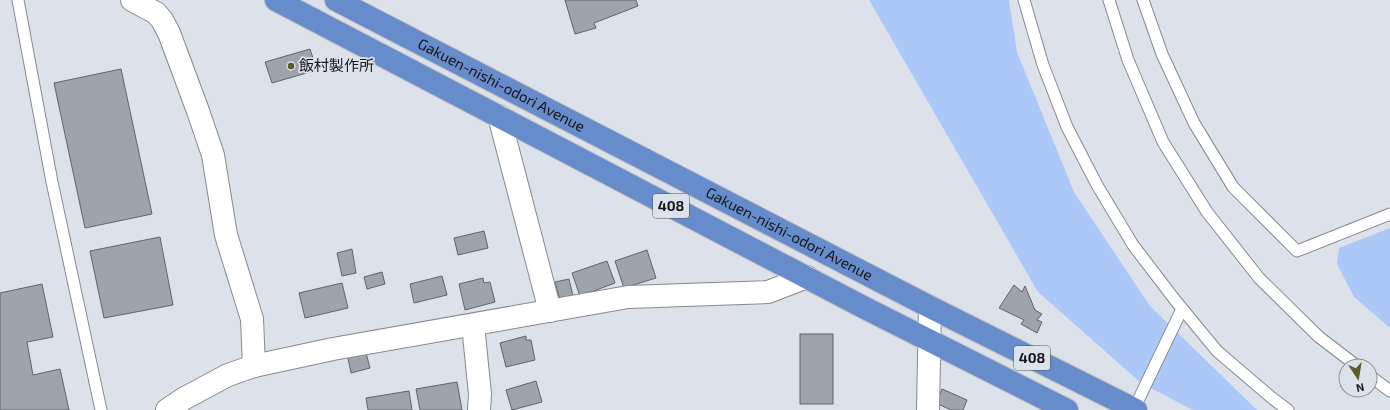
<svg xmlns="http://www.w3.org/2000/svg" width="1390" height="410" viewBox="0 0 1390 410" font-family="'Exo 2','Noto Sans JP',sans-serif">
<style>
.green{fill:#acc8f8}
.building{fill:#9fa3ab;stroke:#5f636a}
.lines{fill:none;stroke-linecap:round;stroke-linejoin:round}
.lane-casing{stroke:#858990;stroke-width:13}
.street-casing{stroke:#858990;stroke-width:24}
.highway-casing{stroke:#bdbdbe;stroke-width:24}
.lane{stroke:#fff;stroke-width:11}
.street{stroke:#fff;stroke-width:22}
.highway{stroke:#678ccb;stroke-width:22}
.poi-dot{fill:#595b28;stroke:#dde2ea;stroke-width:1.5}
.labels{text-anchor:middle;stroke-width:3.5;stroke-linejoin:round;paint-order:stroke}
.shield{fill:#dde2ea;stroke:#505257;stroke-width:1}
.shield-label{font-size:14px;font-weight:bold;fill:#141518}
.poi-label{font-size:15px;fill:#141518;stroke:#dde2ea;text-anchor:start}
.street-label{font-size:15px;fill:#141518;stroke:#dde2ea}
</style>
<rect width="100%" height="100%" fill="#dde2ea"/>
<g class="green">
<polygon points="869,0 1009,0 1017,52 1074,192 1150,306 1257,410 1193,410 1141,383 1038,292"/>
<polygon points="1390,228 1390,328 1354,297 1337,264 1339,248"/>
</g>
<g class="building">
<polygon points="565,0 636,0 638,6 594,23 596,28 575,34"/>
<polygon points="310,49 317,70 272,83 265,62"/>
<polygon points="121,69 152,214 85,228 54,83"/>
<polygon points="484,231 488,248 458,255 454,238"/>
<polygon points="160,237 173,305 104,318 90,251"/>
<polygon points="352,249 356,273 342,276 337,253"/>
<polygon points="647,250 656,278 624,288 615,261"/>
<polygon points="607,261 615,283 580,296 572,273"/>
<polygon points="382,272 385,284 367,289 364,277"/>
<polygon points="442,276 447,295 414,303 410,284"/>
<polygon points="483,278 484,283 490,282 495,302 465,310 459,284"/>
<polygon points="569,279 573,296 560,300 555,282"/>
<polygon points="342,283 348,308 305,318 299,293"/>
<polygon points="42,284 53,337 27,342 33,375 60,369 69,410 0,410 0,293"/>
<polygon points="1014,285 1022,292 1025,286 1035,310 1042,314 1037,320 1042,322 1037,333 1021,324 1024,320 999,308"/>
<rect x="800" y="334" width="33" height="70"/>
<polygon points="526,336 526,340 531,340 535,360 506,367 500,343"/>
<polygon points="365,349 370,368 351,373 347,353"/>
<polygon points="536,381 542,402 512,410 506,390"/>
<polygon points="457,382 462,410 420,410 416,389"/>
<polygon points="942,389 967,400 963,410 951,410 936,403"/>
<polygon points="409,391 412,410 368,410 366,398"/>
</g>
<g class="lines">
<g class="lane-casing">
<g id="lane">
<polyline points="18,0 52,182 101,410"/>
<polyline points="1024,0 1043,65 1067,127 1097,185 1133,245 1175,300 1217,351 1272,398 1288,410"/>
<polyline points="1109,0 1128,60 1163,142 1207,212 1259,278 1319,337 1357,366"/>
<polyline points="1143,0 1162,54 1194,123 1233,187 1297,251 1390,214"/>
<polyline points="1370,376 1390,391"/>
<polyline points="1134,409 1182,309"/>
</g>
</g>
<g class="street-casing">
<g id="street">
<polyline points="132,0 156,13 162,20 169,33 198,111 213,155 226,235 252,319 254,366"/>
<polyline points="499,116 550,311"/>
<polyline points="473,325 480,394 479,410"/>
<polyline points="167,410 185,398 228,375 254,366 333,349 628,297 768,292 807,277"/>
<polyline points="928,410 930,307"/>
</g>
</g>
<g class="highway-casing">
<g id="highway">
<polyline points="276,0 865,308 1067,410"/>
<path id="s1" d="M336,0l594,307 206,103"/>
</g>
</g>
<use href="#lane" class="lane"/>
<use href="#street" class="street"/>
<use href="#highway" class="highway"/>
</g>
<circle class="poi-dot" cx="291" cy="66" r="4"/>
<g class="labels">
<g class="shield">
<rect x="653" y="194" width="36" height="24" rx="3"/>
<rect x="1014" y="346" width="36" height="24" rx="3"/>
</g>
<g class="shield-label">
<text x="671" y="211">408</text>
<text x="1032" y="363">408</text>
</g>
<g class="poi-label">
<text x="299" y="71">飯村製作所</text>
</g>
<g class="street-label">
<text dy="5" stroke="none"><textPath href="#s1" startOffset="186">Gakuen-nishi-odori Avenue</textPath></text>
<text dy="5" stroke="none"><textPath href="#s1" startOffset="510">Gakuen-nishi-odori Avenue</textPath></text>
</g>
</g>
<g transform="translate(1358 378) rotate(168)"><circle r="19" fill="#dde2ea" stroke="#8d9096"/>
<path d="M0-3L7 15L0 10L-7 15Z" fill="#595b28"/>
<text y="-6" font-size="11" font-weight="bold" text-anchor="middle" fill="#141518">N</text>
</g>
</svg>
